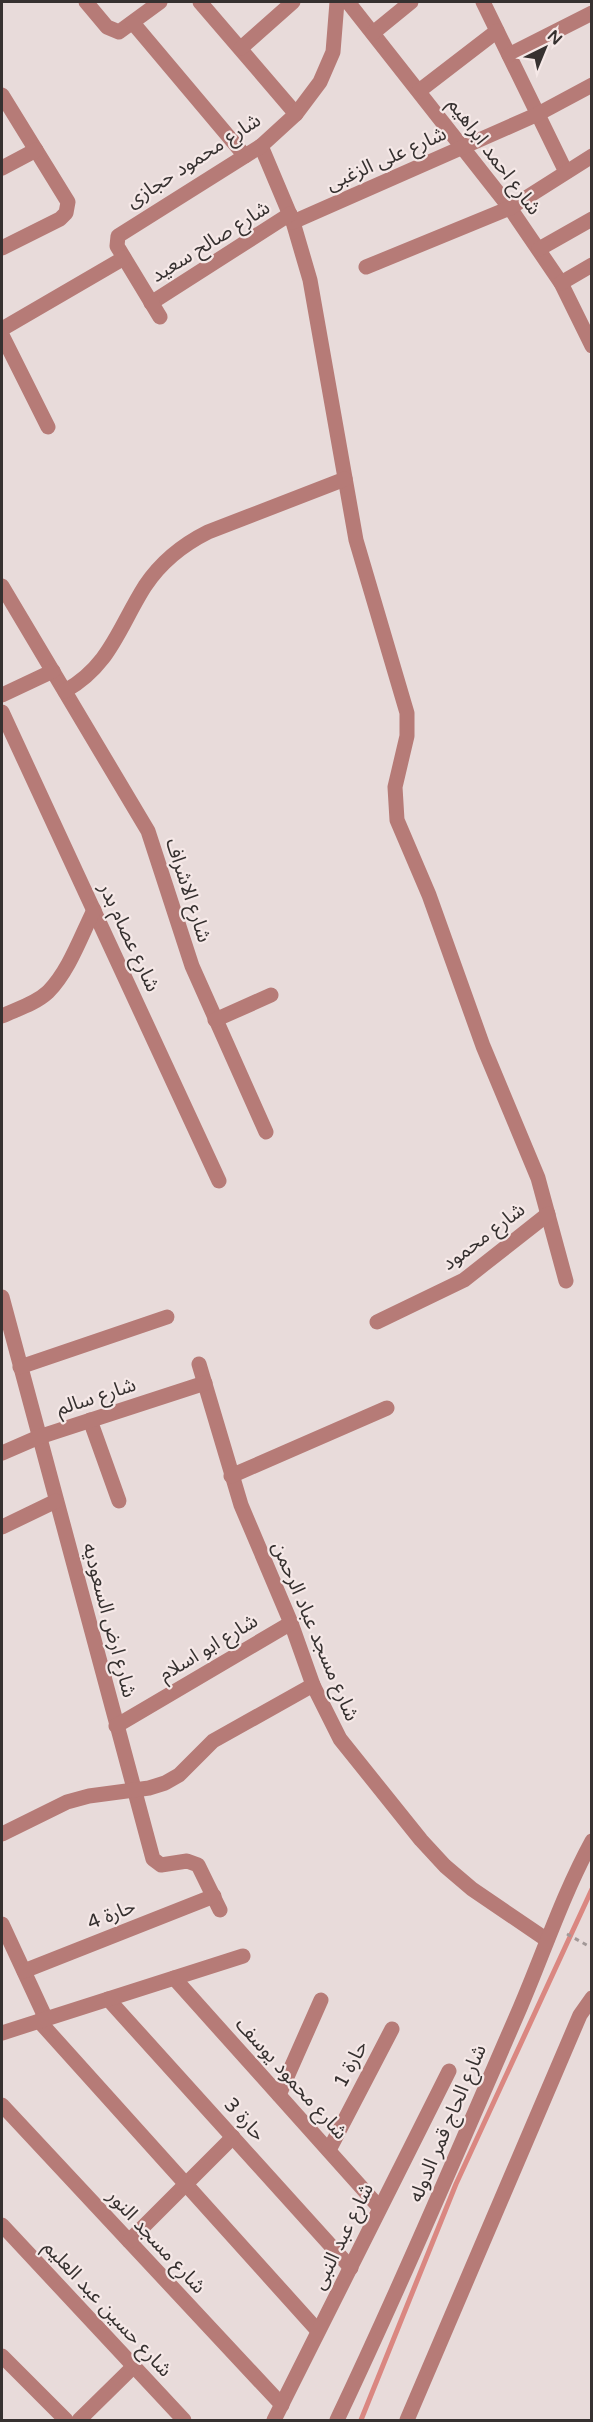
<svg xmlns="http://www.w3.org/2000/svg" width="593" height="2422" viewBox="0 0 593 2422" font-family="'Varela Round','Noto Sans Arabic',sans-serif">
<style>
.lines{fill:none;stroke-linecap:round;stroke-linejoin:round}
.stream{stroke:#da8781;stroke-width:5}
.path{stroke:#a29897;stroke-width:3;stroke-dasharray:4.5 4.5;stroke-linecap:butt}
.minor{stroke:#b67b77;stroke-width:15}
.labels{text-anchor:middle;stroke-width:4.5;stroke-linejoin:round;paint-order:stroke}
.street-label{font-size:20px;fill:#363130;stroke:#f5e8e7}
</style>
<rect width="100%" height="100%" fill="#e8dbda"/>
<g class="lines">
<polyline class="stream" points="361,2420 456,2184 592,1889"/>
<polyline class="path" points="567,1934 592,1948"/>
<g class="minor">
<polyline points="86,2 107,27 119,32 160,2"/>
<polyline points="200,2 296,114"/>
<polyline points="348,2 510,208 561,283 592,346"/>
<polyline points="483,2 566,172"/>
<polyline points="133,23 245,156"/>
<polyline points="373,33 411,2"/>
<polyline points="241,48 293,2"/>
<polyline points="509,55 592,13"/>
<polyline points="419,91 497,31"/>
<polyline points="2,95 68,202 66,213 60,219 2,248"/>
<polyline points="261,146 293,222 310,280 356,540 407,713 407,736 395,787 397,820 429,895 483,1046 538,1178 566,1281"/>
<polyline points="2,168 36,150"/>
<polyline points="293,222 538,114 592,85"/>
<polyline points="539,249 592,219"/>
<polyline points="366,267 510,208 592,156"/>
<polyline points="561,283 592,265"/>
<polyline points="151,303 290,214"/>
<polyline points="160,317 117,246 118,236 261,146 296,114 320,82 333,52 337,2"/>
<polyline points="2,329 124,258"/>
<polyline points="2,335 48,427"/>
<polyline points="2,586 148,831 192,966 266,1132"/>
<path d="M65,691c45,-25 54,-64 80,-105 16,-24 37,-41 63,-54l137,-53"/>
<polyline points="2,695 53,671"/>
<polyline points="2,712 219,1181"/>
<path d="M2,1016c15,-7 33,-12 46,-24 21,-21 33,-56 46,-82"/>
<polyline points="215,1020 271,995"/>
<polyline points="2,1297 153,1859 161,1865 187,1861 198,1865 220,1910"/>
<polyline points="377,1322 464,1280 548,1214"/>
<polyline points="199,1364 241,1505 291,1623 313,1685 340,1739 421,1840 445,1866 472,1889 547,1940"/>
<polyline points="20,1367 167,1317"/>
<polyline points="90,1420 119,1501"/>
<polyline points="2,1453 39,1437 205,1383"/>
<polyline points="231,1476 387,1408"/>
<polyline points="2,1527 56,1501"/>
<polyline points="116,1726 291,1623"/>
<polyline points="2,1834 67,1802 89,1796 149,1788 165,1783 179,1775 213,1741 313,1685"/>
<polyline points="2,1924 46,2019"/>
<polyline points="24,1971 214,1896"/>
<polyline points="174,1978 379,2207"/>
<polyline points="108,1999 351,2268"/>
<polyline points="39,2021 318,2331"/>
<polyline points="2,2033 243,1956"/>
<polyline points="279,2095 321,2000"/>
<polyline points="2,2105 282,2405"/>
<polyline points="329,2150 392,2029"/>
<polyline points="2,2225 184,2420"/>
<polyline points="129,2241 233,2137"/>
<polyline points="2,2356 66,2420"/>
<polyline points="79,2420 134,2366"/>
<polyline points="274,2420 449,2071"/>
<path d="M337,2420c64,-135 123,-274 183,-412 24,-56 43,-114 72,-167"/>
<polyline points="407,2420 580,2015 592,1998"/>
</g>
</g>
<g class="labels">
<g class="street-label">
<text transform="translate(495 156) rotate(53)" y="7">شارع احمد ابراهيم</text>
<text transform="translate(386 158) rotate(-24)" y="7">شارع على الزغبى</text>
<text transform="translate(193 160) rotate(-33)" y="7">شارع محمود حجازى</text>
<text transform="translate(210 241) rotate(-32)" y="7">شارع صالح سعيد</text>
<text transform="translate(189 890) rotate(72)" y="7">شارع الاشراف</text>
<text transform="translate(130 937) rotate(65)" y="7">شارع عصام بدر</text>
<text transform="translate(483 1236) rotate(-37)" y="7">شارع محمود</text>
<text transform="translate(96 1396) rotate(-18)" y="7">شارع سالم</text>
<text transform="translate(110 1620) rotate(75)" y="7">شارع ارض السعوديه</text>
<text transform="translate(316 1631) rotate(67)" y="7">شارع مسجد عباد الرحمن</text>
<text transform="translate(208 1647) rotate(-31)" y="7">شارع ابو اسلام</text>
<text transform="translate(111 1914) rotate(-22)" y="7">حارة 4</text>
<text transform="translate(350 2064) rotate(-62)" y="7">حارة 1</text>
<text transform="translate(292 2078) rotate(48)" y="7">شارع محمود يوسف</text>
<text transform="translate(245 2119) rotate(48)" y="7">حارة 3</text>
<text transform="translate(447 2123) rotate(-67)" y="7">شارع الحاج قمر الدوله</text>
<text transform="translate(342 2236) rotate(-64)" y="7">شارع عبد النبى</text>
<text transform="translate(157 2241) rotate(47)" y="7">شارع مسجد النور</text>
<text transform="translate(108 2308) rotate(47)" y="7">شارع حسين عبد العليم</text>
</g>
</g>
<rect width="593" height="2422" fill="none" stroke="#363130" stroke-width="6"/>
<g transform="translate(545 48) rotate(43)" stroke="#f5e8e7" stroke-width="4.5" paint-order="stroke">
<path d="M0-4.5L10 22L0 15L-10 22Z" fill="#363130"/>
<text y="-9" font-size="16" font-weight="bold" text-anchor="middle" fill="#363130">N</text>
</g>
</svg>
